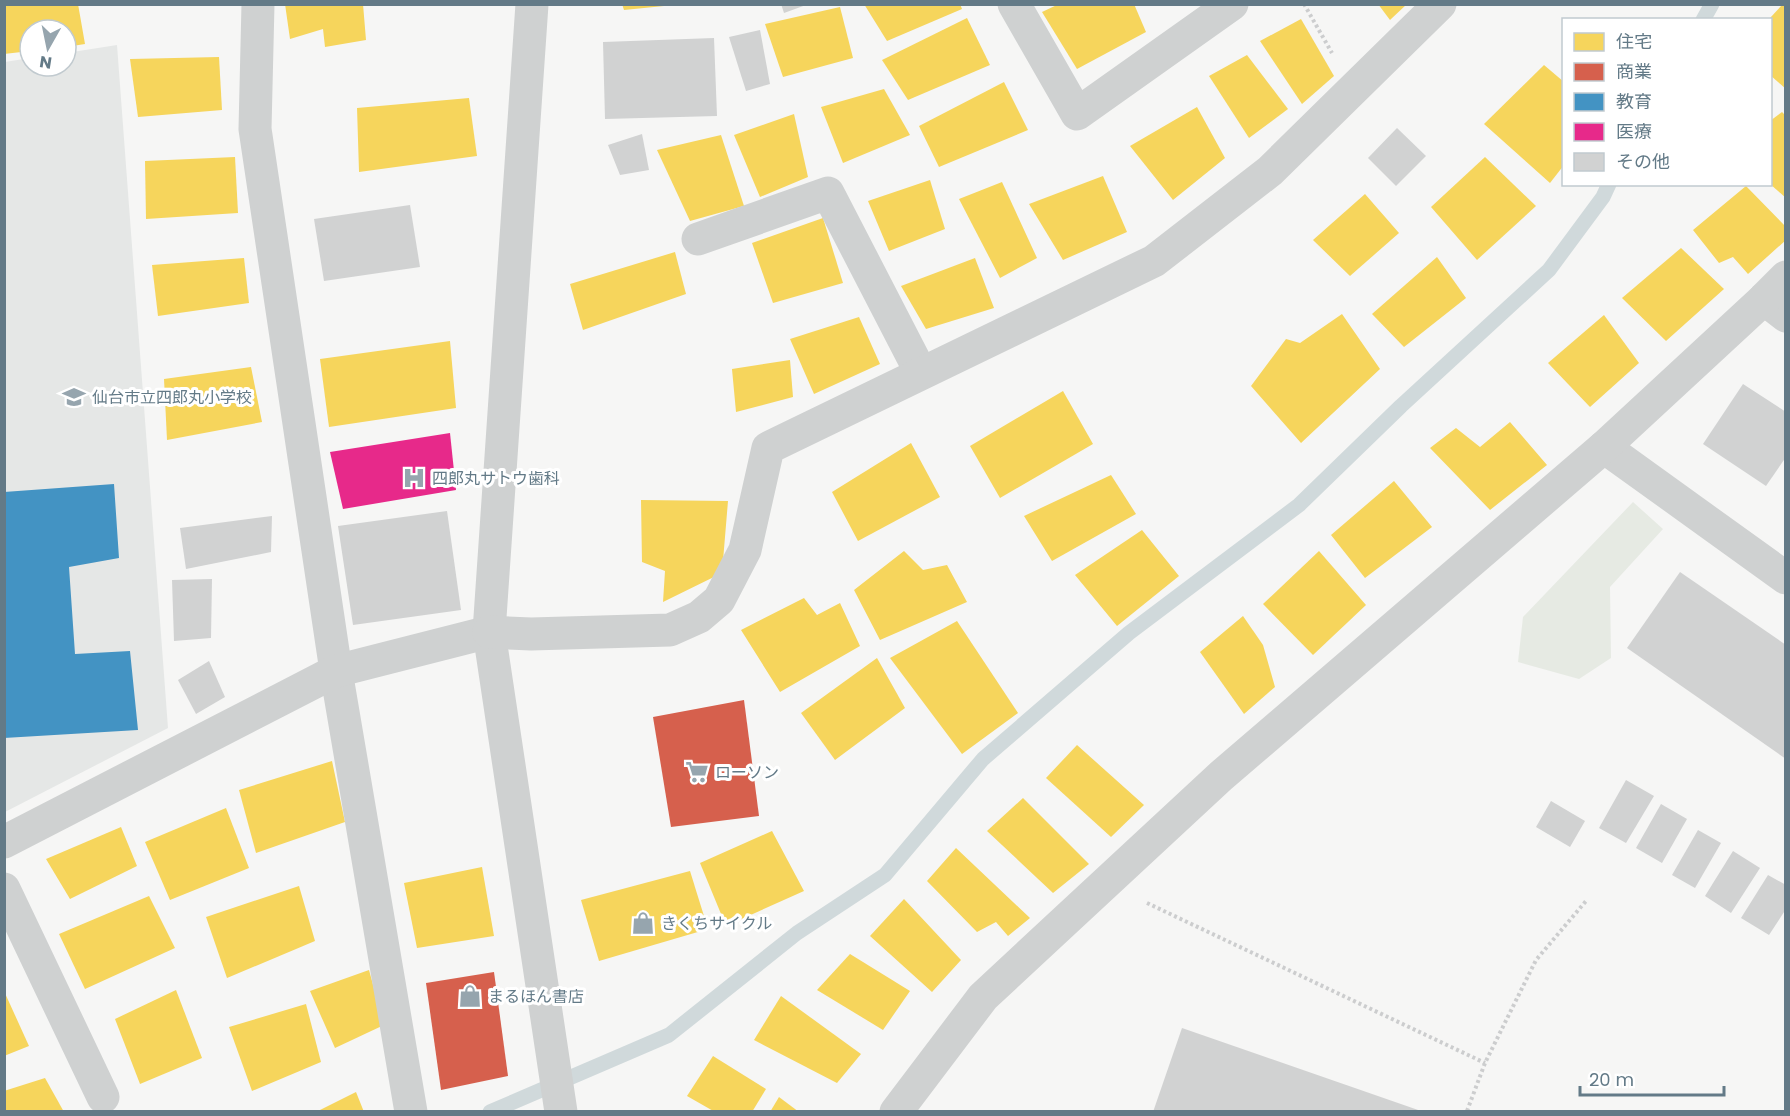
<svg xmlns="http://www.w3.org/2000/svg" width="1790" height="1116" viewBox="0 0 1790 1116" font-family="Poppins,'Noto Sans JP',sans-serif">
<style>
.built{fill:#e5e7e6}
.green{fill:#e6eae3}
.homes{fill:#f6d55c}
.shops{fill:#d6604d}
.schools{fill:#4393c3}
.health{fill:#e7298a}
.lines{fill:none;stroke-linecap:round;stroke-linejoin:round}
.stream{stroke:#d0d9db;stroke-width:15}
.building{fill:#d1d2d2}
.path{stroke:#cccdce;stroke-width:4;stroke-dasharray:3 3;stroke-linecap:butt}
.minor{stroke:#cfd1d1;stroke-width:33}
.tertiary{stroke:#cfd1d1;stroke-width:33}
.labels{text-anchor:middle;stroke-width:6;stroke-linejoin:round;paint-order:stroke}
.poi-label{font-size:16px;fill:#637a87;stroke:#fff;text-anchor:start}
</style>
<rect width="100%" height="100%" fill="#f6f6f5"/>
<polygon class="built" points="117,45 168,728 5,812 5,62 30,58 30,66 66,66 66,53"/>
<polygon class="green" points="1633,502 1663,529 1610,587 1611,658 1579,679 1518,662 1523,617"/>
<g class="homes">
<polygon points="44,4 78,4 85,44 66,47 66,30 30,30 30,51 4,54 4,6"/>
<polygon points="285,4 363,4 366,40 325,47 323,29 290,39"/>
<polygon points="622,4 664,4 664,6 624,10"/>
<polygon points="864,4 960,4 962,9 887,41"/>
<polygon points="1059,4 1134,4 1146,32 1077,69 1042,12"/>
<polygon points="1378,4 1407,4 1390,20"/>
<polygon points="1782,5 1786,6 1786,89 1770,75 1770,18"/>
<polygon points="840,7 853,58 783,77 765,24"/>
<polygon points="967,18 990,65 908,100 882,60"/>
<polygon points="1301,19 1334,76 1302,104 1260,41"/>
<polygon points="1247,55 1288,109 1249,138 1209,76"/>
<polygon points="219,57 222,110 138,117 130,59"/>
<polygon points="1544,65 1564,82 1564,165 1550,183 1484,124"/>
<polygon points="1004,82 1028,130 939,167 919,126"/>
<polygon points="884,89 910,135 843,163 821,107"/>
<polygon points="469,98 477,156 359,172 357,108"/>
<polygon points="1197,107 1225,158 1173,200 1130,146"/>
<polygon points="1782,112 1786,116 1786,198 1770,184 1770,121"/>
<polygon points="794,114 808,177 760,197 734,135"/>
<polygon points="721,135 744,206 690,221 657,150"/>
<polygon points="235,157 238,213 146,219 145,161"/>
<polygon points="1485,157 1536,206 1477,260 1431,207"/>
<polygon points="1103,176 1127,232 1063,260 1029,204"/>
<polygon points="930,180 945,229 889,251 868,201"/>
<polygon points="1002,182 1037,258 1000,278 959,199"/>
<polygon points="1746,186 1786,227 1786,240 1748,274 1733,257 1719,263 1693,230"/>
<polygon points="1365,194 1399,233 1350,276 1313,240"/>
<polygon points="823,218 843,283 773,303 752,243"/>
<polygon points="1681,248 1724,289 1666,341 1622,298"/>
<polygon points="675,252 686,294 583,330 570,284"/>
<polygon points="1437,257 1466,298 1404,347 1372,314"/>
<polygon points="244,258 249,303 158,316 152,265"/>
<polygon points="975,258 994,308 926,329 901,286"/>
<polygon points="1342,314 1380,369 1301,443 1251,386 1286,339 1300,343"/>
<polygon points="1604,315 1639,363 1590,407 1548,363"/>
<polygon points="859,317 880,364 814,394 790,339"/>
<polygon points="450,341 456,408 329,427 320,359"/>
<polygon points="790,360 793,397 736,412 732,369"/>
<polygon points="251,367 262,422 167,440 164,379"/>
<polygon points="1063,391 1093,444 1000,498 970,446"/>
<polygon points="1510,422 1547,465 1490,510 1430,448 1456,428 1480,447"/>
<polygon points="911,443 940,497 858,541 832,492"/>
<polygon points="1111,475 1136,514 1052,561 1024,516"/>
<polygon points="1394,481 1432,527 1365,578 1331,535"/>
<polygon points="641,500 728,501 722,573 663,602 665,571 642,562"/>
<polygon points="1142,530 1179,576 1117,626 1075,575"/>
<polygon points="904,551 923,570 947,565 967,602 880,640 854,590"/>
<polygon points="1319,551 1366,605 1313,655 1263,604"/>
<polygon points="804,598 817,615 840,603 860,646 780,692 741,630"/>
<polygon points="1243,616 1263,645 1275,687 1244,714 1200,652"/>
<polygon points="957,621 1018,713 962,754 890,658"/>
<polygon points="877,658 905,708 835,760 801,713"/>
<polygon points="1077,745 1144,805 1111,837 1046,778"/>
<polygon points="332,761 345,822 256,853 239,790"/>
<polygon points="1023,798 1089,864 1053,893 987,831"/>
<polygon points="226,808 249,868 170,900 145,842"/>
<polygon points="121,827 137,866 70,899 46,859"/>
<polygon points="772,831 804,891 726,926 700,863"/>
<polygon points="956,848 1030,918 1008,936 996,922 977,932 927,881"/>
<polygon points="482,867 494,936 417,948 404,883"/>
<polygon points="690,871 708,929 599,961 581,900"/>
<polygon points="299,886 315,941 227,978 206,917"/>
<polygon points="149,896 175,948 85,989 59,934"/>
<polygon points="904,899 961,960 932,992 870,936"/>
<polygon points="850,954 910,991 883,1030 817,990"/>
<polygon points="369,970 384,1025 335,1048 310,991"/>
<polygon points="176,990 202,1058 140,1084 115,1019"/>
<polygon points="4,991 29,1046 4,1056"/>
<polygon points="781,996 861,1054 837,1083 754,1040"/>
<polygon points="306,1004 321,1062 252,1091 229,1027"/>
<polygon points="713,1056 766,1089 752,1112 715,1112 687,1096"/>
<polygon points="45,1078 64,1112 4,1112 4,1091"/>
<polygon points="356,1092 364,1112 316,1112"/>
<polygon points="779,1097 799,1112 770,1112"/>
</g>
<g class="shops">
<polygon points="744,700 759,816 671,827 653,717"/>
<polygon points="494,972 508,1076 441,1090 426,983"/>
</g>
<polygon class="schools" points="114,484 119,558 69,567 75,654 130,651 138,730 4,738 4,492"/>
<polygon class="health" points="450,433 456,490 343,509 330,452"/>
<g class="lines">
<g class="stream">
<polyline points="1703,20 1712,4"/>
<polyline points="490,1112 669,1035 797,933 885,875 983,759 1129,633 1299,505 1401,406 1549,270 1603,197 1609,184"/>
</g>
</g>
<g class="building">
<polygon points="781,4 806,4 806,5 784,13"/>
<polygon points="760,30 770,84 746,91 729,37"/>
<polygon points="714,38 717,116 605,119 603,42"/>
<polygon points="1397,128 1426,156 1396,186 1368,158"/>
<polygon points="642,134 649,170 620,175 608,145"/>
<polygon points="410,205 420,267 324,281 314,219"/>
<polygon points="1743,384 1786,412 1786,457 1766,486 1703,444"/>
<polygon points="447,511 461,610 353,625 338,526"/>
<polygon points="272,516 271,552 186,569 180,528"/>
<polygon points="1680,572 1786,645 1786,759 1627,648"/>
<polygon points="212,579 211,638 174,641 172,580"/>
<polygon points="209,661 225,697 196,714 178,680"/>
<polygon points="1626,780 1654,796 1626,843 1599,828"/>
<polygon points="1551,801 1585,821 1570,847 1536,827"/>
<polygon points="1661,804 1687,819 1662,863 1636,848"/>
<polygon points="1698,830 1721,843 1695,888 1672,875"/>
<polygon points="1733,851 1760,868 1731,913 1705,896"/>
<polygon points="1768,875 1786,885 1786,909 1769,935 1741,918"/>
<polygon points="1182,1028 1421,1111 1421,1112 1153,1112"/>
</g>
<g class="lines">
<g class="path">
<polyline points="1304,4 1332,53"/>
<polyline points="1147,903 1485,1063"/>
<polyline points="1467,1111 1485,1063 1536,960 1586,901"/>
</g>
<g class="minor">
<polyline points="258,4 255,129 336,671 411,1112"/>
<polyline points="1014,4 1077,114 1232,4"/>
<polyline points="698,239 828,193 921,373"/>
<polyline points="1764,299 1786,316"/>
<polyline points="1604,447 1786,578"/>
<polyline points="4,842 336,671 489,632"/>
<polyline points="4,889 103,1097"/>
<polyline points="896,1112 983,997 1221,776 1604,447 1764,299 1786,277"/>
</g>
<g class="tertiary">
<polyline points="532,4 489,632 561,1112"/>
<polyline points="489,632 531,634 670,630 699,617 719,600 745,550 768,448 1154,261 1270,171 1440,4"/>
</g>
</g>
<defs>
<g id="school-bare" transform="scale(1.8)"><path d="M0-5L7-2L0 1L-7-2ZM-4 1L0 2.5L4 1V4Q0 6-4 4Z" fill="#96a5ae" stroke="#fff" stroke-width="2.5" paint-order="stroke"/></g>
<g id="hospital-bare" transform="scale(1.8)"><path d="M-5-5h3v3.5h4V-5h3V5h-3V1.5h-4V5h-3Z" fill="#96a5ae" stroke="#fff" stroke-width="2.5" paint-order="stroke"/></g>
<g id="supermarket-bare" transform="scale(1.8)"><path d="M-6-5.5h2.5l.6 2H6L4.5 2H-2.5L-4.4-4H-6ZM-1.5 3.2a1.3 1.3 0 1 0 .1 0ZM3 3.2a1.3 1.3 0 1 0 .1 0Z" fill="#96a5ae" stroke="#fff" stroke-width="2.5" paint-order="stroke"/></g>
<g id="shop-bare" transform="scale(1.8)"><path d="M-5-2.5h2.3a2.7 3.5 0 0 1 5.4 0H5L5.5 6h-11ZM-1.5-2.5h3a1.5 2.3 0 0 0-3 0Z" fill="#96a5ae" stroke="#fff" stroke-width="2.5" paint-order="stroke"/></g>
</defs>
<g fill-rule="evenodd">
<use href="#school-bare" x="74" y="397"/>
<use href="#hospital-bare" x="414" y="478"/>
<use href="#supermarket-bare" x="697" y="772"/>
<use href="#shop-bare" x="643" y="923"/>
<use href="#shop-bare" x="470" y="996"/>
</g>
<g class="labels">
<g class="poi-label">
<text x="92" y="403">仙台市立四郎丸小学校</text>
<text x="432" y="484">四郎丸サトウ歯科</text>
<text x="715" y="778">ローソン</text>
<text x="661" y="929">きくちサイクル</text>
<text x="488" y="1002">まるほん書店</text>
</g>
</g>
<rect width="1790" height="1116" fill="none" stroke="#637a87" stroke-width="12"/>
<rect x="1562" y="18" width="210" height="168" fill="#ffffff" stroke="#c1cacf" stroke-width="1.5"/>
<rect x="1574" y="33" width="30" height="18" fill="#f6d55c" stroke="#c1cacf" stroke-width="1.5"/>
<text x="1616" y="48" font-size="18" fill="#637a87">住宅</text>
<rect x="1574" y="63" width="30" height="18" fill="#d6604d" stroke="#c1cacf" stroke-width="1.5"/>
<text x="1616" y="78" font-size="18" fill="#637a87">商業</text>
<rect x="1574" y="93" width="30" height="18" fill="#4393c3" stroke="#c1cacf" stroke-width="1.5"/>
<text x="1616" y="108" font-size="18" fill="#637a87">教育</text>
<rect x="1574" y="123" width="30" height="18" fill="#e7298a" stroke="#c1cacf" stroke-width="1.5"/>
<text x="1616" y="138" font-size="18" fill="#637a87">医療</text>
<rect x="1574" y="153" width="30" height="18" fill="#d1d2d2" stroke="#c1cacf" stroke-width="1.5"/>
<text x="1616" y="168" font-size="18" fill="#637a87">その他</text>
<g transform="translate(48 48) rotate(189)"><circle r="28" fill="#ffffff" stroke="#c1cacf" stroke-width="1.5"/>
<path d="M0-4.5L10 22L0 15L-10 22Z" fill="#96a5ae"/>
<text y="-9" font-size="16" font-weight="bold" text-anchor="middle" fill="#637a87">N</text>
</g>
<path d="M1580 1086v9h144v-9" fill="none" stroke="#637a87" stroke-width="3"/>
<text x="1589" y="1086" font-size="18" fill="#637a87" stroke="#ffffff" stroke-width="4.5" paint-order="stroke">20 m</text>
</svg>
